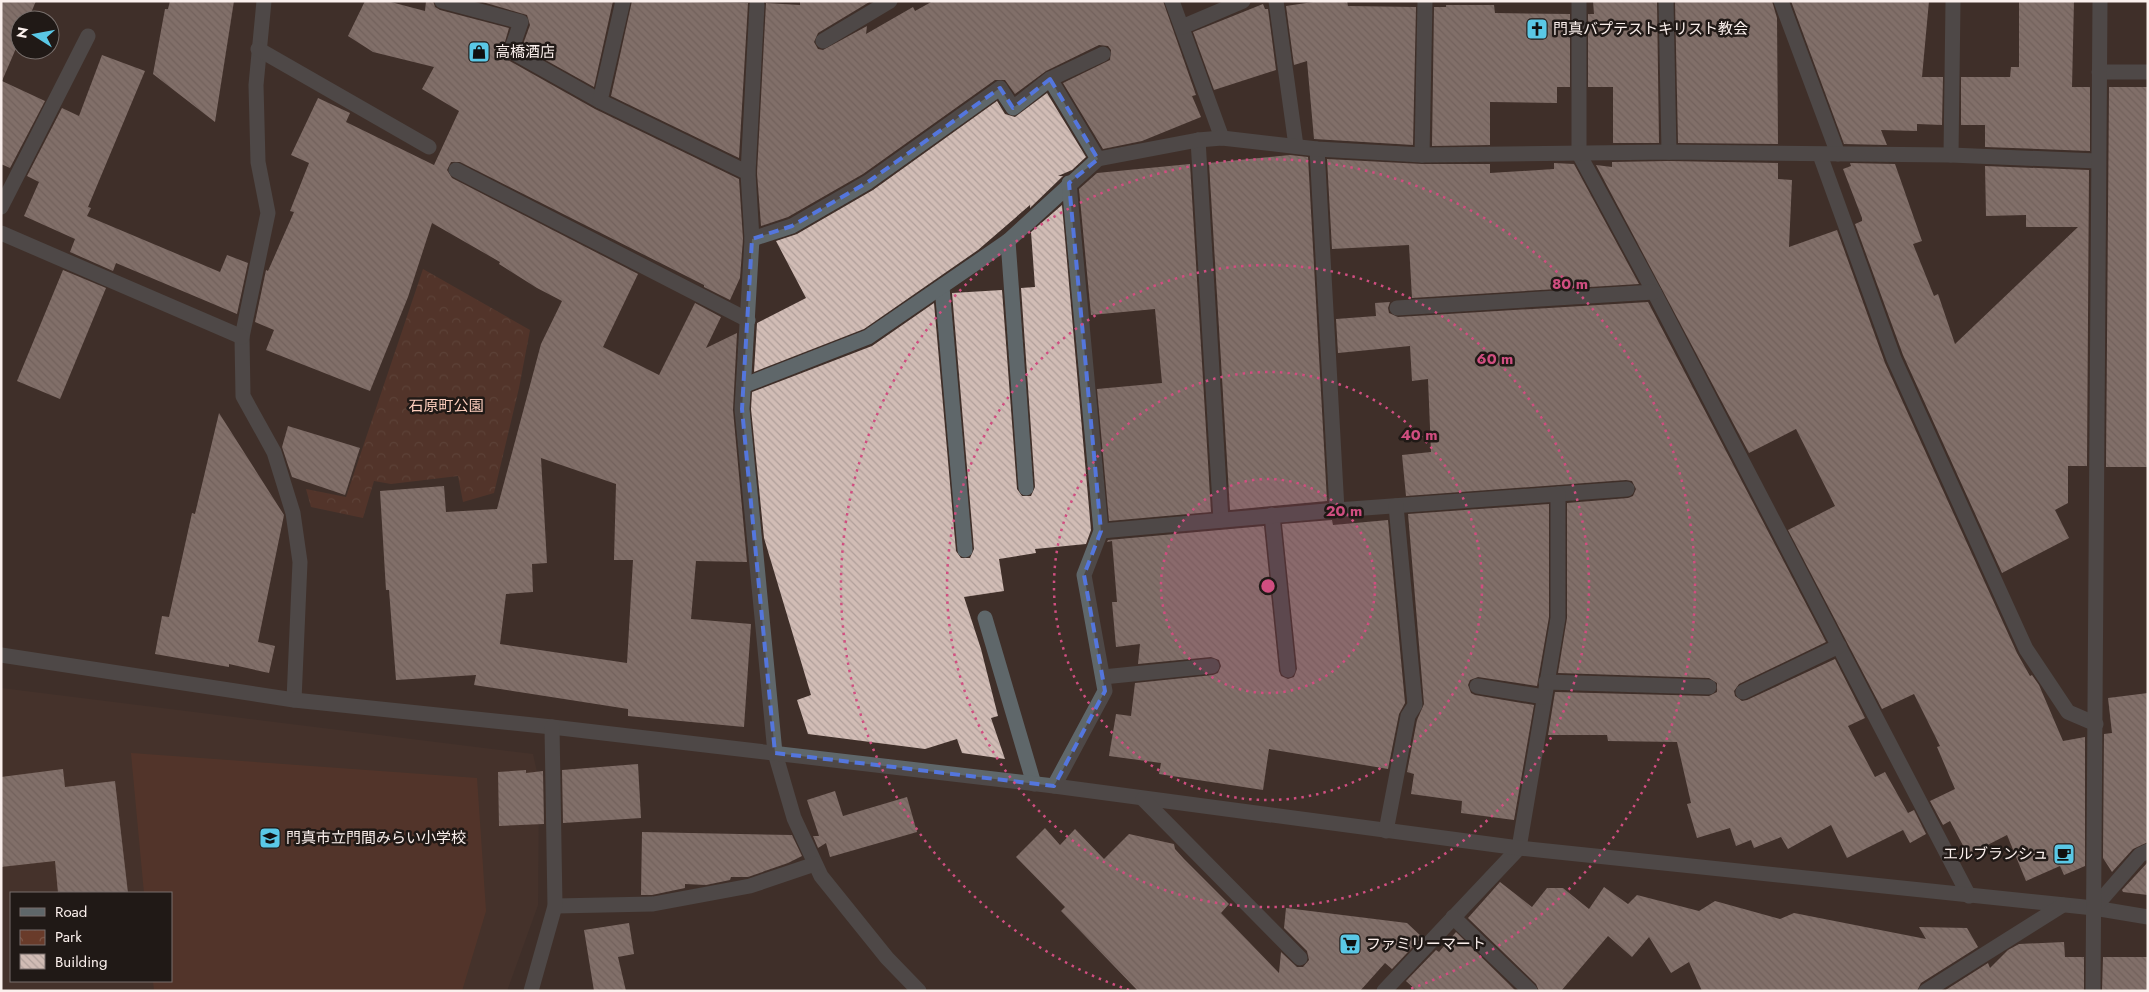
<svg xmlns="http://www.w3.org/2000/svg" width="2149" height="992" viewBox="0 0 2149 992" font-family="Jost,'Noto Sans JP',sans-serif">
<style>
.built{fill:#4c362d;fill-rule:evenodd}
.park{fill:url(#park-crowns)}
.pitch{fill:#693b2a}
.building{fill:url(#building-back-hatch);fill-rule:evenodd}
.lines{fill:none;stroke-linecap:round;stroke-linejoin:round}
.minor{stroke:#5f676a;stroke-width:15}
.marked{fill:none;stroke:#5476dd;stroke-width:4;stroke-dasharray:10 6;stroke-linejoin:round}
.ring{fill:none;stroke:#d04e80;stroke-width:2.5;stroke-dasharray:2.5 5}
.labels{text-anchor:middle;stroke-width:5;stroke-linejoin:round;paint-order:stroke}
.poi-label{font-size:15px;fill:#fbf0ed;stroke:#201916;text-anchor:start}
.park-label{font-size:15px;fill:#fecfbe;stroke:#201916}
.centre{fill:#d04e80;stroke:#201916;stroke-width:2.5}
.ring-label{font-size:15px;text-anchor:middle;font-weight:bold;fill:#d04e80;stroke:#201916;stroke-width:5;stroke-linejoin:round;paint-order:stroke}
</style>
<defs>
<pattern id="park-crowns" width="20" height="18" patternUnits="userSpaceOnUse" patternTransform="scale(1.25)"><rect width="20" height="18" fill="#693b2a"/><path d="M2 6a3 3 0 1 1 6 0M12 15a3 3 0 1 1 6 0" fill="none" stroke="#7f5849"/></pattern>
<pattern id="building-back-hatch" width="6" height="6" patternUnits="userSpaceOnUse" patternTransform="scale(1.25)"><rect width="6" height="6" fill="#d1bcb5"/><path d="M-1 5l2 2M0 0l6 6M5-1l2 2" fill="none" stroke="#b09f9a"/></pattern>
</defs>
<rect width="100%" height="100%" fill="#3f2f29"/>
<path class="built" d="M1,688l532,66 6,28 -1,123 -31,86h-506zM11,893h160v88h-160z"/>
<polygon class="park" points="423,269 530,330 519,388 494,493 463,502 458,476 391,484 374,481 363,518 311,507 306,489 346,497"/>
<polygon class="pitch" points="131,753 477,778 486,911 462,991 154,991 153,981 171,981 171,893 144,893"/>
<g class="building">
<polygon points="1,1 36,1 28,20 20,20 20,39 2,81 45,101 10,168 1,164"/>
<polygon points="170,1 234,1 215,122 153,74 165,9 168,9"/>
<path d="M365,1h22l38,10 1,-10h7l2,6 5,3 69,18 -7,24 4,7 89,50 144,70 4,60 -3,39 -10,22 -26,-13v-2l-244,-123h-9l-4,8 5,8 186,96 -35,73 56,28 36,-72 26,14 -15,31 31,-15 -4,77 14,152 -51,-1 -5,58 60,5 -7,103 -116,-11v-7l-154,-24 2,-10 -80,5 -7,-90h-3l-6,-99 64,-5 2,26 51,-3 44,-165 21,-43 -25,-13 -38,-24 1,-2 -68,-39 -24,74 -38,94 -104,-41 8,-20 -19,-8 11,-52 2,1 26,-59 -4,-1 19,-48 -18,-8 27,-57 32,15 -4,9 88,43 25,-54 -37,-22 12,-22 -61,-15 -25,-16zM541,458l75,26 -2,76h19l-6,103 -127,-19 6,-50 27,-2 -1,-28 15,-1z"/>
<polygon points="479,1 613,1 594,87 522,47 530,25 527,15"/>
<polygon points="632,1 748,3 739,158 611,96"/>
<polygon points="800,1 871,1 818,33 814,42 818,49 823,50 867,26 866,34 913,7 915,11 933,1 1163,1 1196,95 1192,96 1201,117 1142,141 1103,149 1063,83 1110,60 1111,50 1108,46 1099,45 1046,71 1015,94 1005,80 995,80 863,174 788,217 761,226 757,173 766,3 800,5"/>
<polygon points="1320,1 1347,1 1348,6 1416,7 1413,145 1314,139 1307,61 1294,65 1286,6"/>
<polygon points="1593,1 1657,1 1659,143 1613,143 1613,87 1588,87 1588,14 1594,14"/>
<polygon points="1675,1 1772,1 1777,18 1778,144 1678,143"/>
<polygon points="1791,1 1929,1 1922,77 1943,77 1942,125 1917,124 1917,131 1881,130 1887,145 1844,144"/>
<polygon points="2019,1 2074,1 2072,87 2090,87 2090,151 1985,147 1985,125 1961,125 1961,77 2010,77 2011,67 2019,67"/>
<polygon points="1263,4 1265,9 1268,9 1276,70 1214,90 1193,32"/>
<polygon points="1446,5 1494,5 1495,13 1570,14 1570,87 1557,87 1557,103 1490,102 1490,145 1432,146 1434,7 1446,7"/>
<polygon points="102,55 145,71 88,207 91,208 87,216 220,272 227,255 248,263 237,314 116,263 113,271 70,252 75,239 24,216 39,182 27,176 62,108 79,116"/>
<polygon points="2109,87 2148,87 2148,467 2106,467"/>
<polygon points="1047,93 1086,157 1072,170 1058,176 1063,176 1030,208 1030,205 978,250 864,329 754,372 757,323 806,298 776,241 797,234 873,190 997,101 1005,114 1015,117"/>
<polygon points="1290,155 1308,157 1327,501 1230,510 1209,163"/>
<polygon points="1327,159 1422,164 1490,164 1490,173 1554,169 1554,163 1574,164 1639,284 1412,298 1409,245 1332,249"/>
<polygon points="1669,161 1778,163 1778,179 1792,180 1789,247 1837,230 1885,363 2017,653 2030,676 2032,675 2039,685 2063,741 2085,737 2085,866 2064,875 2060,866 2026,881 2007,835 1968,855 1950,821 1943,825 1930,801 1955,789 1937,747 1940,746 1914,694 1882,709 1788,530 1835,506 1796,429 1749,453 1596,165 1612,167 1612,162"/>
<polygon points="1850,163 1895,164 1922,241 1913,244 1934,296 1938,294 1955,344 2078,227 2026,227 2026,215 1986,216 1985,166 2089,170 2087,466 2068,466 2068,503 2055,510 2069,538 2002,573 1903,355 1855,224 1862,221 1862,218 1843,169 1851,166"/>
<polygon points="1190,164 1211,512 1109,521 1097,389 1162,383 1155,309 1091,315 1079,189 1097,173"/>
<polygon points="1062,205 1091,530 1086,544 1035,549 1036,553 999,559 1004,591 964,597 981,649 998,716 991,718 1005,759 962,753 957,739 925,749 808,734 797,700 811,695 764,538 751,409 752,392 872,346 934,303 956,551 961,558 970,558 974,549 952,293 1002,290 1017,489 1022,496 1031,496 1035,487 1021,288 1035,287 1031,232"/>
<polygon points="63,270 106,288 60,399 17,381"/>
<polygon points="1390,302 1388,308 1389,313 1398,317 1648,302 1826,642 1739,684 1734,691 1735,696 1742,701 1747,700 1835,659 1865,718 1848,726 1875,777 1885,772 1908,813 1914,810 1926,834 1910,843 1903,830 1847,858 1831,825 1788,849 1781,837 1754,848 1751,840 1736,846 1730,828 1697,838 1687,804 1691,803 1677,742 1608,741 1607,735 1548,735 1555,692 1709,696 1717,692 1717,683 1709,678 1558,673 1567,618 1567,503 1628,498 1633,496 1636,489 1632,481 1626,480 1406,496 1402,455 1431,452 1428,379 1412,381 1410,346 1338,353 1336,319 1376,316 1375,303"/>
<polygon points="219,413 284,515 258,642 275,646 269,673 229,664 229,667 155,654 162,616 169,617 192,513 195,514"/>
<polygon points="288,426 360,448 345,495 292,477 282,447"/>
<polygon points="1549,504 1549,617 1537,686 1478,677 1470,680 1468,685 1471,693 1475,695 1534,705 1514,820 1461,813 1462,801 1411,794 1414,774 1407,772 1417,720 1424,704 1408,514"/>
<polygon points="1332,520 1333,525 1388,520 1405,703 1399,714 1388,769 1269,749 1263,790 1159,774 1161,763 1109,756 1116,714 1131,716 1135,683 1213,675 1218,673 1221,666 1219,660 1211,657 1138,664 1140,644 1116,647 1112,602 1117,602 1112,541 1107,542 1108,540 1264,526 1279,671 1281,676 1288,679 1294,677 1297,669 1282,524"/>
<polygon points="2148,693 2148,842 2133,849 2112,872 2103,858 2104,734 2112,733 2108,698"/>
<polygon points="638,764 641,818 563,823 562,770"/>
<polygon points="63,769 65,787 115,781 128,893 58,893 55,861 1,867 1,777"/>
<polygon points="526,770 526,773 543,771 544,824 499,826 498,772"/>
<polygon points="835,791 843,816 907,797 917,832 830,857 826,843 818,848 813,836 819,836 807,800"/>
<polygon points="1045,828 1060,845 1075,829 1104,859 1129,834 1174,844 1175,849 1184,859 1229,904 1221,913 1279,973 1281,952 1297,967 1303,967 1309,960 1307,951 1284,928 1286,908 1407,923 1422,937 1392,969 1385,963 1360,991 1138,991 1061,911 1065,907 1016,857"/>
<polygon points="642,832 792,835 802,856 788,863 748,877 731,877 730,880 706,885 685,884 685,888 652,895 641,895"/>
<polygon points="2148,862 2148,895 2123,892 2122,890"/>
<polygon points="1500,882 1532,907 1547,888 1563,888 1589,909 1604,887 1628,904 1637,895 1699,911 1715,901 1780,919 1794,913 1926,939 1919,927 1967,928 1978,947 1921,983 1917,991 1702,991 1689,962 1671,973 1649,937 1632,957 1608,936 1561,991 1539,991 1536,984 1468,918"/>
<polygon points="629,923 634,954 618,957 626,991 594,991 584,930"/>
<polygon points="1456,932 1516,991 1417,991 1406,981 1436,950 1439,952"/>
<polygon points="2064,942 2065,957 2084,957 2084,991 1944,991 1988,963 1990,968 2008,950 2019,944"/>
<polygon points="2103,957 2148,957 2148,991 2102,991"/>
</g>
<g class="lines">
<g class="minor">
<polyline points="264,1 256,85 258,162 268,213 242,337 243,396 274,452 293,513 300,562 294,700"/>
<polyline points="442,1 521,22 511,51 600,101"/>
<polyline points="623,1 600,101 748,173 752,239 742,409 775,753 794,818 821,876 887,958 919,991"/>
<polyline points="1172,1 1222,138"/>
<polyline points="1276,1 1296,146"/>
<polyline points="1579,1 1579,154 1654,292 1969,896"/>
<polyline points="1666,1 1669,152"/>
<polyline points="1781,1 1838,154"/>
<polyline points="1182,27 1243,1"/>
<polyline points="823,41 890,1"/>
<polyline points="258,49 429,147"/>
<polyline points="2099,72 2148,72"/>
<polyline points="1050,79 1098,159"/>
<polyline points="1198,140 1221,520"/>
<polyline points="1317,149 1337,510"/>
<polyline points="1422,155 1425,1"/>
<polyline points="1820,155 1894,359 2026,649 2068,712 2096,724"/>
<polyline points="1951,155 1953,1"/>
<polyline points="456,170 748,320"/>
<polyline points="748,173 757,5"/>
<polyline points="1,207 88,36"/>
<polyline points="1,233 242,337"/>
<polyline points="752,239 792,226 868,182 1000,88 1013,108 1050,79 1103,54"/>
<polyline points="1008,241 1026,488"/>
<polyline points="942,287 965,550"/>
<polyline points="1397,308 1654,292"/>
<polyline points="745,385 868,337 1008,241 1098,159 1198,140 1222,138 1317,149 1422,155 1669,152 1951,155 2097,161"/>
<polyline points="1558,494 1627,489"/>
<polyline points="1272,515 1288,670"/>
<polyline points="1101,531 1337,510 1558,494 1558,618 1519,848 1384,991"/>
<polyline points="985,618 1034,784"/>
<polyline points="1,655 294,700 552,727 1054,786 1519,848 2094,908 2148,917"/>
<polyline points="1103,677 1212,666"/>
<polyline points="1546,682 1709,687"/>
<polyline points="1477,686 1544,697"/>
<polyline points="1743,692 1839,646"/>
<polyline points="1054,786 1105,691 1084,575 1101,531 1069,183"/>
<polyline points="1143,799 1300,958"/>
<polyline points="1386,831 1408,716 1415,705 1396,506"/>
<polyline points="555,906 653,904 750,886 815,864"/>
<polyline points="2094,908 2140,855 2148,851"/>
<polyline points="1453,917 1530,991"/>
<polyline points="531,991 555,906 552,727"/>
<polyline points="1926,991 2063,905"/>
<polyline points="2093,991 2100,1"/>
</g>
</g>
<path d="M0 0H2149V992H0ZM1050,79l48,80 -29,24 32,348 -17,44 21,116 -51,95 -279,-33 -33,-344 10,-170 40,-13 76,-44 132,-94 13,20z" fill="#3f2f29" fill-opacity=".55" fill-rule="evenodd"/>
<path class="marked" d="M1050,79l48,80 -29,24 32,348 -17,44 21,116 -51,95 -279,-33 -33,-344 10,-170 40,-13 76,-44 132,-94 13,20z"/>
<circle cx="1268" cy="586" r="107" fill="#d04e80" fill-opacity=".12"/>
<g class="ring">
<circle cx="1268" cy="586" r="107"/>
<circle cx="1268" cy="586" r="214"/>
<circle cx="1268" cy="586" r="321"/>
<path d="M1129 990A427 427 0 1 1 1407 990"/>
</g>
<defs>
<g id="church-square" transform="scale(1.125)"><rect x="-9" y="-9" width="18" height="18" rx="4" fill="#5ac8e6" stroke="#201916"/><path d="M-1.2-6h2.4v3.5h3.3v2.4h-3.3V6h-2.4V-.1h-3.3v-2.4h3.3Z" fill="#111"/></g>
<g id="shop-square" transform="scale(1.125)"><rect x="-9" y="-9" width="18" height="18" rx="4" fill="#5ac8e6" stroke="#201916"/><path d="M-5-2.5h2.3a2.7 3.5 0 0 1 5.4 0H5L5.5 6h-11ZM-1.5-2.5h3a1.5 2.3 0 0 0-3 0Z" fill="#111"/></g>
<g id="school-square" transform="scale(1.125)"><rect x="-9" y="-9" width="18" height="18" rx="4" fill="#5ac8e6" stroke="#201916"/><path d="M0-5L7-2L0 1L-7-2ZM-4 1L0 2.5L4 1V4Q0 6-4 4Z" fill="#111"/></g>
<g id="cafe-square" transform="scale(1.125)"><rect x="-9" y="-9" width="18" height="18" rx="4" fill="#5ac8e6" stroke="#201916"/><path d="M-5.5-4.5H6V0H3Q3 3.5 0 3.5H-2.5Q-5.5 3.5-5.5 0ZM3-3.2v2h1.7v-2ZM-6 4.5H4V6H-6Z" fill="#111"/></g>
<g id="supermarket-square" transform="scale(1.125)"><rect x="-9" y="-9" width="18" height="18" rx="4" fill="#5ac8e6" stroke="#201916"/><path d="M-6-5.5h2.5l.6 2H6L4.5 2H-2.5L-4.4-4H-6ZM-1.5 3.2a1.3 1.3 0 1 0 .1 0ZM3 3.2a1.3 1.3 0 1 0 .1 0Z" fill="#111"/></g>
</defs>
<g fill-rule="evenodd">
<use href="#church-square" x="1537" y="29"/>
<use href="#shop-square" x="479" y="52"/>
<use href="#school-square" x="270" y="838"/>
<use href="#cafe-square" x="2064" y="854"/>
<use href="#supermarket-square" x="1350" y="944"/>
</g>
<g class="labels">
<g class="poi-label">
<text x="1553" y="34">門真バプテストキリスト教会</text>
<text x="495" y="57">高橋酒店</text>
<text x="286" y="843">門真市立門間みらい小学校</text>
<text x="2048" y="859" text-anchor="end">エルブランシュ</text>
<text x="1366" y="949">ファミリーマート</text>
</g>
<g class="park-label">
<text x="446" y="411">石原町公園</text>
</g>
</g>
<circle cx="1268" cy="586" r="8" class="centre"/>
<g class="ring-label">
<text x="1570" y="289">80 m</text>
<text x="1495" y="364">60 m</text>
<text x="1419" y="440">40 m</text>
<text x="1344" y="516">20 m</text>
</g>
<rect width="2149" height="992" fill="none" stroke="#fbf0ed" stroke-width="5"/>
<rect x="10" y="892" width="162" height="90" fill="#201916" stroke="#786f6c"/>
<rect x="20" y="908" width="25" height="8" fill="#5f676a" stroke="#786f6c"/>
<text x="55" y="917" font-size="15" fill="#fbf0ed">Road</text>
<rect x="20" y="930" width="25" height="15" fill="url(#park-crowns)" stroke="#786f6c"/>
<text x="55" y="942" font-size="15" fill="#fbf0ed">Park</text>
<rect x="20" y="954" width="25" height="15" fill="url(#building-back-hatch)" stroke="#786f6c"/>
<text x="55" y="967" font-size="15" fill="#fbf0ed">Building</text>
<g transform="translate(35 35) rotate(281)"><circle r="24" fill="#201916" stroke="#786f6c"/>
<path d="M0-4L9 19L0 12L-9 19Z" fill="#5ac8e6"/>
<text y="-8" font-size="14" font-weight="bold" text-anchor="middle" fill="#fbf0ed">N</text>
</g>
</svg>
